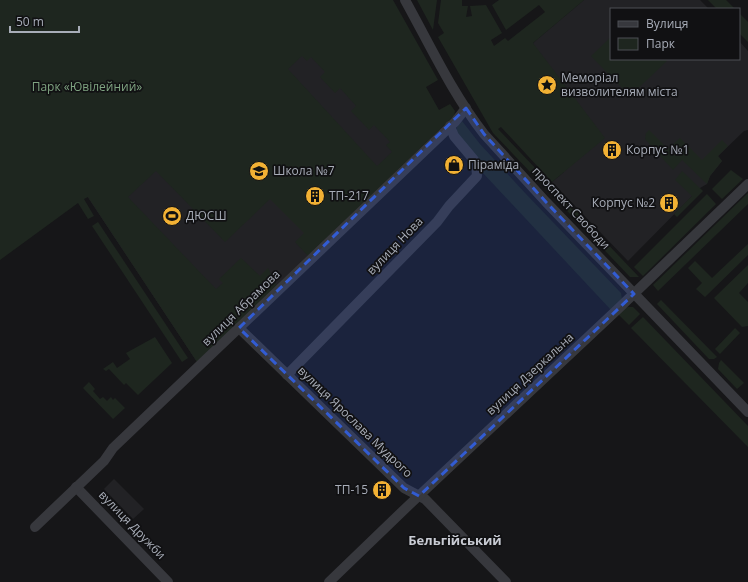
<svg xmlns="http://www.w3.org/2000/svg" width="748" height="582" viewBox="0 0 748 582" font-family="'Open Sans',sans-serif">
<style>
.built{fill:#222225}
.green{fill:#1e261f;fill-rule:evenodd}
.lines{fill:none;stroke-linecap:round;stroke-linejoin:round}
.minor{stroke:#37383d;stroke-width:10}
.marked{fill:#325cd3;fill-opacity:0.2;stroke:#325cd3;stroke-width:3;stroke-dasharray:8 5;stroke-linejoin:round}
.labels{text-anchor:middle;stroke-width:3.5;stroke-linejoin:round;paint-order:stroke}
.poi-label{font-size:12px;fill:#a8adb8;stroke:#111113;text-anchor:start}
.park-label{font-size:12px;fill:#7fa381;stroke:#111113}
.street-label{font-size:12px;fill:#a8adb8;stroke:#111113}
.neighbourhood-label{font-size:13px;font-weight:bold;fill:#c9ccd4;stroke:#111113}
</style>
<rect width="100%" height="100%" fill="#161618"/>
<g class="built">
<polygon points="584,0 700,0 709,9 611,9 611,59 739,59 739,41 748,51 748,130 744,131 718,156 722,161 710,176 707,184 700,188 628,261 552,182 564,172 533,43"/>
<polygon points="304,27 424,145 197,362 87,196"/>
<polygon points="114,479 144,509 133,519 104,489"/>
</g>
<g class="green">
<path d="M0,0h393l45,80 -12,7 13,23 11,-6 5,7 -1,5 -146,140 -13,-14 9,-9 -34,-34 -45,43 -69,-71 -28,26 88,92 7,-6 -4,-4 22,-21 19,18 8,-8 9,18 -80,76 -109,-165 -4,2 10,17 -6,3 -10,-16 -78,57zM302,56l5,5 4,-4 14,15 -5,5 15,16 5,-5 16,18 -5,5 18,19 5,-5 16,17 -4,3 6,7 -15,14 -89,-97z"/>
<polygon points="417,0 437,0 433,30"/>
<polygon points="441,0 462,0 462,6 468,6 466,17 472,16 470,6 486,5 502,33 491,40 494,46 505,38 508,41 545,12 539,5 506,30 492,5 499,0 584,0 533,43 605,138 552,182 501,127 498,129 639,277 630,277 493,133 438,37 444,33 438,23"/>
<polygon points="708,0 726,0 735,9 717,9"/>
<polygon points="739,13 748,22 748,42 739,33"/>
<polygon points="611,37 611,59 665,59 667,61 630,96 591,56"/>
<polygon points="462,121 480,144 526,194 621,293 622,299 611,310 482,172 480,162 457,135 457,127"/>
<polygon points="649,130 668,149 680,138 702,160 722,140 728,146 718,156 722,161 710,176 707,184 682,160 673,170 645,139 646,133"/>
<polygon points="731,170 743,179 722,199 712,189"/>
<polygon points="682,171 703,191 677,217 674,214 692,196 675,180"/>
<polygon points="748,193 748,204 658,291 653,285"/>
<polygon points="707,194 716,204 643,276 634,267"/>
<polygon points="98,222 188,358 182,362 92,226"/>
<polygon points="748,244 748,255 705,297 696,289 702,283 688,268 695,261 712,278"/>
<polygon points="748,265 748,283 739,293 748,302 748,326 742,327 714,298"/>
<polygon points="661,300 717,357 714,359 709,359 657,304"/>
<polygon points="628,307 633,307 640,314 629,325 618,314 624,308"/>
<polygon points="643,317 748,426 748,447 631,328"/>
<polygon points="735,328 740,333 720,354 715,349"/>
<polygon points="155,337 172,363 138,395 126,383 124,385 109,369 106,371 103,369 113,362 117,368 130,359 126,353"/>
<polygon points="721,360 744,383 737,389 718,369 719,363"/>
<polygon points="89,382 95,389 93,391 100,399 103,397 107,401 111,397 113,400 115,398 125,408 113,419 83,388"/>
</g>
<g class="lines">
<g class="minor">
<path d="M405,0c25,45 47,93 79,134l62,68 202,210"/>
<polyline points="239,328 404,488 425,499 506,582"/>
<polyline points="287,375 437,222 449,206 477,176 476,163 474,160 454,136 450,126"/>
<polyline points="76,487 168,582"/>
<polyline points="35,527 104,461 113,448 455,122 466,108"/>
<polyline points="329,582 409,505 619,308 748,184"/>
</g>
</g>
<path class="marked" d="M466,108l18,26 62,68 88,92 -215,202 -15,-8 -165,-160z"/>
<defs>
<g id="sight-disc" transform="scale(1)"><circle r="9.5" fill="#f2b134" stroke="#111113"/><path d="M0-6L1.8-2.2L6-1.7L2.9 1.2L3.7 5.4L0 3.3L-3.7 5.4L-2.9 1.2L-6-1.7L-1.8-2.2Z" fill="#111"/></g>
<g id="building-disc" transform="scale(1)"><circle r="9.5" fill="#f2b134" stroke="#111113"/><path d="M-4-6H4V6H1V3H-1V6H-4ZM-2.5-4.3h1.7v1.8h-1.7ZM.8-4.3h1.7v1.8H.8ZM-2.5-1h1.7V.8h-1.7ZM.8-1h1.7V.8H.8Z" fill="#111"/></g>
<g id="shop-disc" transform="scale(1)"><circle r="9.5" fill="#f2b134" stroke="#111113"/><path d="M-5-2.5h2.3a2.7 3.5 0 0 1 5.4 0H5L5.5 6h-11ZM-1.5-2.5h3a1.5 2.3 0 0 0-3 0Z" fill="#111"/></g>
<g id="school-disc" transform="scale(1)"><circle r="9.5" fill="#f2b134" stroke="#111113"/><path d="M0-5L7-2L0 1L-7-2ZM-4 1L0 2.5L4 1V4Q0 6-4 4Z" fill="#111"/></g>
<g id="stadium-disc" transform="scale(1)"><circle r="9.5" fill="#f2b134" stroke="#111113"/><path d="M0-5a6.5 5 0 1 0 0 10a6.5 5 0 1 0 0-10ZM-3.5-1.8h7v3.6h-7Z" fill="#111"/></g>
</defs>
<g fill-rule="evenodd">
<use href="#sight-disc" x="547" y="85"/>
<use href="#building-disc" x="612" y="150"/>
<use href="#shop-disc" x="454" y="165"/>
<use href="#school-disc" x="259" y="171"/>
<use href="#building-disc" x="315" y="196"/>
<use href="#building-disc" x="669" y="203"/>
<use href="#stadium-disc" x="172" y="216"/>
<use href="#building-disc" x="382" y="490"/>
</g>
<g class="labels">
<g class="poi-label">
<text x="561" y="82">Меморіал<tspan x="561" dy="14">визволителям міста</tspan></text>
<text x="626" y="154">Корпус №1</text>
<text x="468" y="169">Піраміда</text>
<text x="273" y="175">Школа №7</text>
<text x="329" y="200">ТП-217</text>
<text x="655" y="207" text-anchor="end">Корпус №2</text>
<text x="186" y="220">ДЮСШ</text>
<text x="368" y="494" text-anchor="end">ТП-15</text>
</g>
<g class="park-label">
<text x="87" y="91">Парк «Ювілейний»</text>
</g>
<g class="street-label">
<text transform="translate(571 208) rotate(47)" y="4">проспект Свободи</text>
<text transform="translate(395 246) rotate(-46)" y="4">вулиця Нова</text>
<text transform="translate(241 308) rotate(-44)" y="4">вулиця Абрамова</text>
<text transform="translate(530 374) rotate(-43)" y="4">вулиця Дзеркальна</text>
<text transform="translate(355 422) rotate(44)" y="4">вулиця Ярослава Мудрого</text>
<text transform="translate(132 525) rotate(46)" y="4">вулиця Дружби</text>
</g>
<g class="neighbourhood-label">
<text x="455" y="545">Бельгійський</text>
</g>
</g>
<rect x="610" y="8" width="130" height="52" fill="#111113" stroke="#4d4f55"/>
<rect x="618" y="21" width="20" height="6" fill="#37383d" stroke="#4d4f55"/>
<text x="646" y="28" font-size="12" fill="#a8adb8">Вулиця</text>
<rect x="618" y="38" width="20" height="12" fill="#1e261f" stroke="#4d4f55"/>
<text x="646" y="48" font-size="12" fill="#a8adb8">Парк</text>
<path d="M10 26v6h69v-6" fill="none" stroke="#a8adb8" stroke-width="2"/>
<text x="16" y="26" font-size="12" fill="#a8adb8" stroke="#111113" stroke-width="3" paint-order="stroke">50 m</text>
</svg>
